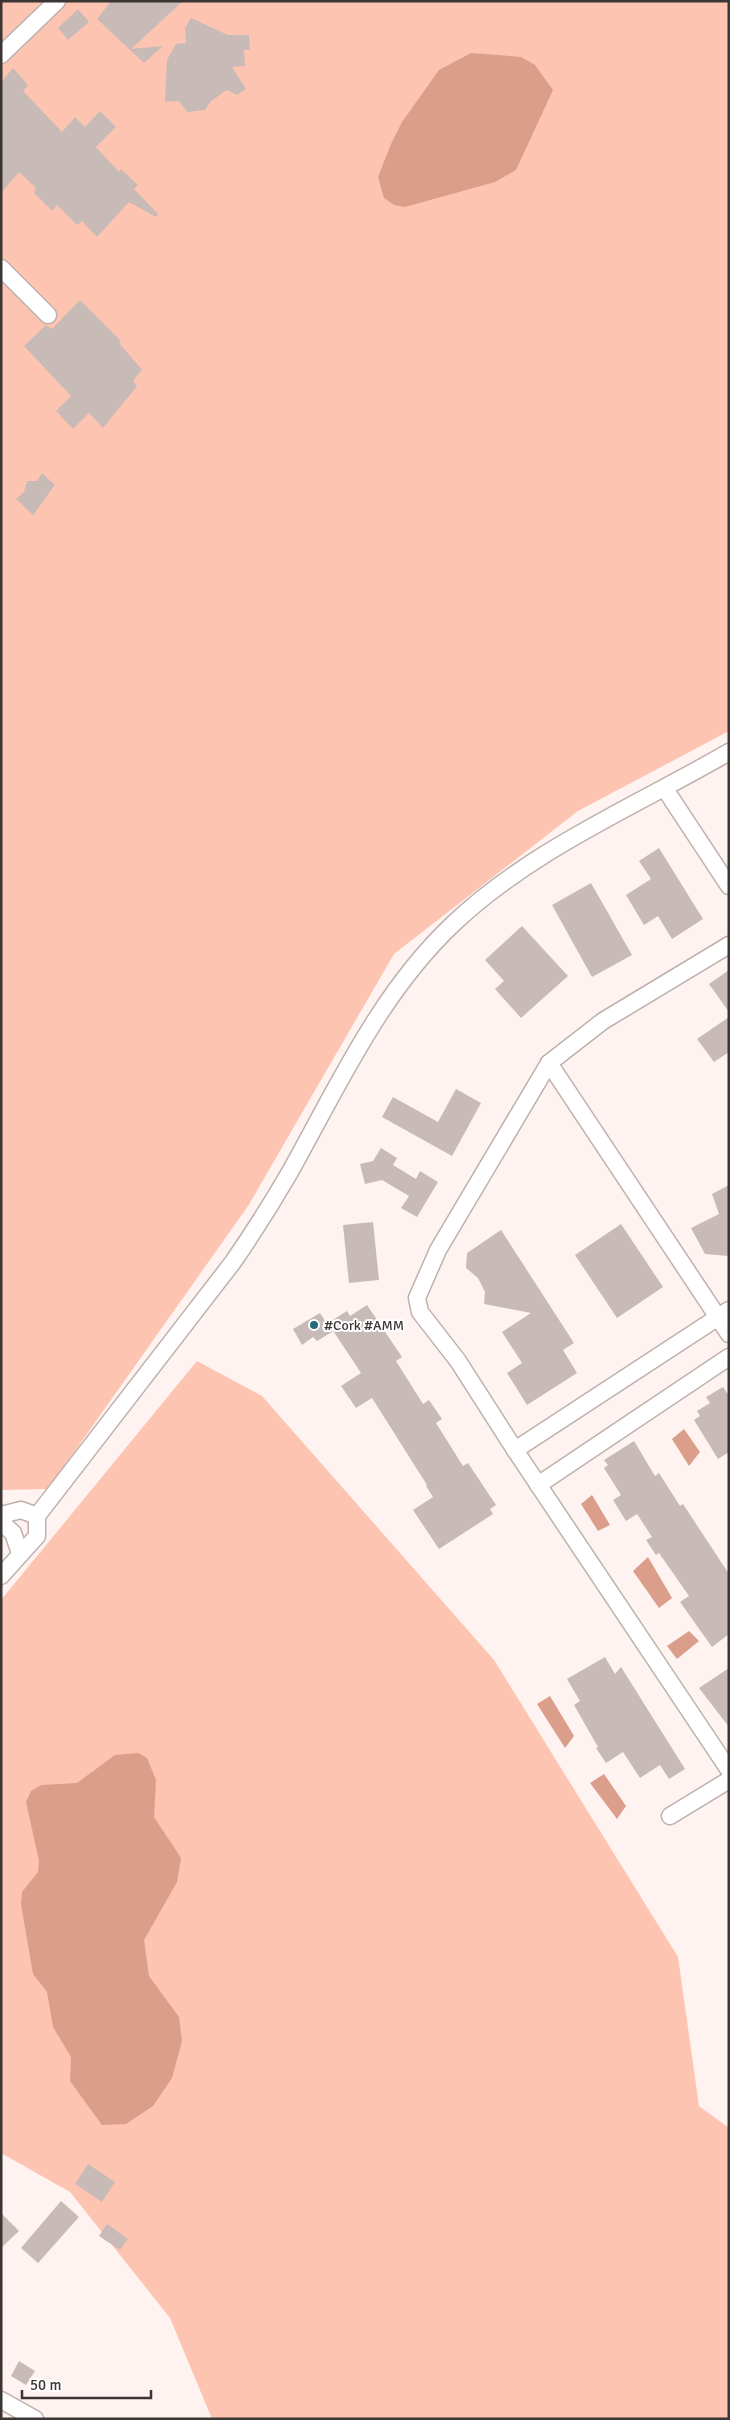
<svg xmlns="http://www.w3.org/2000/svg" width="730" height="2420" viewBox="0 0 730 2420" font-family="Signika,sans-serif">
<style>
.green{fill:#fdc4b1}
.water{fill:#da9e8a}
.building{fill:#c8bbb7}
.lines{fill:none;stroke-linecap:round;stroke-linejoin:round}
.street-casing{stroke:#beb1ad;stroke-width:19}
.street{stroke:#fff;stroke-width:16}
.poi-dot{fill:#286b7d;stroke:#fff;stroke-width:2}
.labels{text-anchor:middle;stroke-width:4;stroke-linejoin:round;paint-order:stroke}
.poi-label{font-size:14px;fill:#3b3634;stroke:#fff;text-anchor:start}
</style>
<rect width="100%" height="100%" fill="#fef3f0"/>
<g class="green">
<polygon points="1,1 729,1 729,731 578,811 394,954 248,1206 48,1489 1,1490"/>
<polygon points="197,1361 262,1396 494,1660 678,1957 699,2106 729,2128 729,2419 212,2419 170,2318 70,2192 1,2153 1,1600"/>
</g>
<g class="water">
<polygon points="471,53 521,57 535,65 553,90 516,170 495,182 405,207 394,205 384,198 378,177 391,144 402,122 439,70"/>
<polygon points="684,1429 700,1452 689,1466 672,1439"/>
<polygon points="592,1495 610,1525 598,1531 581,1504"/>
<polygon points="648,1557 672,1598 659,1608 633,1571"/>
<polygon points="689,1631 699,1641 677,1659 667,1646"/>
<polygon points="550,1696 574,1736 565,1748 537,1704"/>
<polygon points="138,1753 147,1758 156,1780 154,1817 181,1858 177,1882 144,1940 149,1976 179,2017 182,2041 172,2078 153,2106 126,2124 102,2125 70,2081 71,2057 53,2027 47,1992 33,1974 21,1904 22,1892 38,1872 39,1861 26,1802 31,1791 41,1785 77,1783 115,1755"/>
<polygon points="604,1774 626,1806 617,1819 590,1783"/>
</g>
<g class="building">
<polygon points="111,1 183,1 131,49 163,46 144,63 97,19"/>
<polygon points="78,9 89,22 68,40 58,28"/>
<polygon points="191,18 228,35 249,35 250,50 244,50 245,66 232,67 246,89 237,95 227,90 211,101 205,110 187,112 179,101 165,102 167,60 176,44 186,43 185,28"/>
<polygon points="13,68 28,85 23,91 62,132 75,117 85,127 100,111 116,127 96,147 119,172 121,169 138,185 134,189 158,214 156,217 129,202 97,237 82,221 77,225 57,205 52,211 34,193 36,188 19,172 1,193 1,82"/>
<polygon points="80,300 121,341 119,343 142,370 133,381 137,386 103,428 89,413 73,429 56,411 71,396 24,346 46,325 52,329"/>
<polygon points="42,473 55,485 33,515 16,499 24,492 27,481 37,481"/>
<polygon points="659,848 703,919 672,939 658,916 644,925 626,895 651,879 639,861"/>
<polygon points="591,883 632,955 592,977 552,905"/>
<polygon points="522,926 568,976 521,1018 495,989 504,981 485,960"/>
<polygon points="729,970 729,1012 709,984"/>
<polygon points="729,1017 729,1052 714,1062 697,1039"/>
<polygon points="456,1089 481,1103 452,1156 382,1117 393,1097 438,1122"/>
<polygon points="381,1148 397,1158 393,1165 416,1179 420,1171 438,1182 417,1217 401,1208 409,1196 382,1180 365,1184 360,1164 373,1161"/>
<polygon points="729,1185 729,1256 705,1254 691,1228 719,1214 712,1194"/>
<polygon points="373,1222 379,1280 349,1283 343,1225"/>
<polygon points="621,1224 663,1287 617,1318 575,1255"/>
<polygon points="501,1230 574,1343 563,1350 577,1373 527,1405 507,1373 522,1363 502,1332 531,1313 484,1304 485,1292 478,1278 466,1268 467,1253"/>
<polygon points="367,1305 402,1357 396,1361 423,1404 429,1400 442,1419 436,1423 463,1466 468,1463 496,1505 490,1509 493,1514 439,1549 413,1510 433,1497 426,1486 427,1485 372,1398 356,1408 341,1386 361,1373 328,1323 347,1311 350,1316"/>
<polygon points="320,1313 332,1332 317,1341 313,1337 302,1345 293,1329"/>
<polygon points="723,1387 729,1396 729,1452 718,1459 694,1420 700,1416 697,1411 710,1403 706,1397"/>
<polygon points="634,1441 655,1476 659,1473 680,1506 683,1504 729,1574 729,1634 712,1647 680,1602 689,1596 659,1553 656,1555 646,1540 652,1537 637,1514 626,1521 613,1500 621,1495 604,1468 608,1465 604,1460"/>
<polygon points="605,1657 615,1674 621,1667 685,1769 669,1779 660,1765 640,1778 623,1752 606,1763 596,1748 598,1747 574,1705 580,1701 567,1679"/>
<polygon points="729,1668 729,1727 699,1688"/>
<polygon points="88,2164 115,2182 102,2202 75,2184"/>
<polygon points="61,2201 79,2217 38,2263 21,2248"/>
<polygon points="1,2213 19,2231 1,2248"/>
<polygon points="107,2224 128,2239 120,2250 99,2236"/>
<polygon points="19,2361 35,2371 26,2385 11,2376"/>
</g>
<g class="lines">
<g class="street-casing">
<g id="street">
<polyline points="1,55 57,1"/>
<polyline points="1,268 48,315"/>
<polyline points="665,789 729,886"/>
<polyline points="729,945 603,1021 549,1063 438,1250 417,1298 420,1312 458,1361 515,1450 729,1770"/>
<polyline points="549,1063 729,1334"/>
<polyline points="515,1450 729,1310"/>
<polyline points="538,1485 729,1357"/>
<polyline points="1,1515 21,1510 37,1516"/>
<polyline points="1,1522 13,1533 20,1553"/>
<path d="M1,1576l36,-40v-20l196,-254c20,-29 39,-59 57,-90 48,-86 90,-179 163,-248 79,-75 183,-118 276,-172"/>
<polyline points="670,1816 729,1780"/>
<polyline points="1,2400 35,2419"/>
</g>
</g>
<use href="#street" class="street"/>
</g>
<circle class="poi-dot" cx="314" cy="1325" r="5"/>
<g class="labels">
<g class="poi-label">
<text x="324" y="1330">#Cork #AMM</text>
</g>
</g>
<rect width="730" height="2420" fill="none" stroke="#3b3634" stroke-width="5"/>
<path d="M22 2390v8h129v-8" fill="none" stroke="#3b3634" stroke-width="2.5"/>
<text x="30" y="2390" font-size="15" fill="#3b3634" stroke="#ffffff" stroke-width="4" paint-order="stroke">50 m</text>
</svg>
